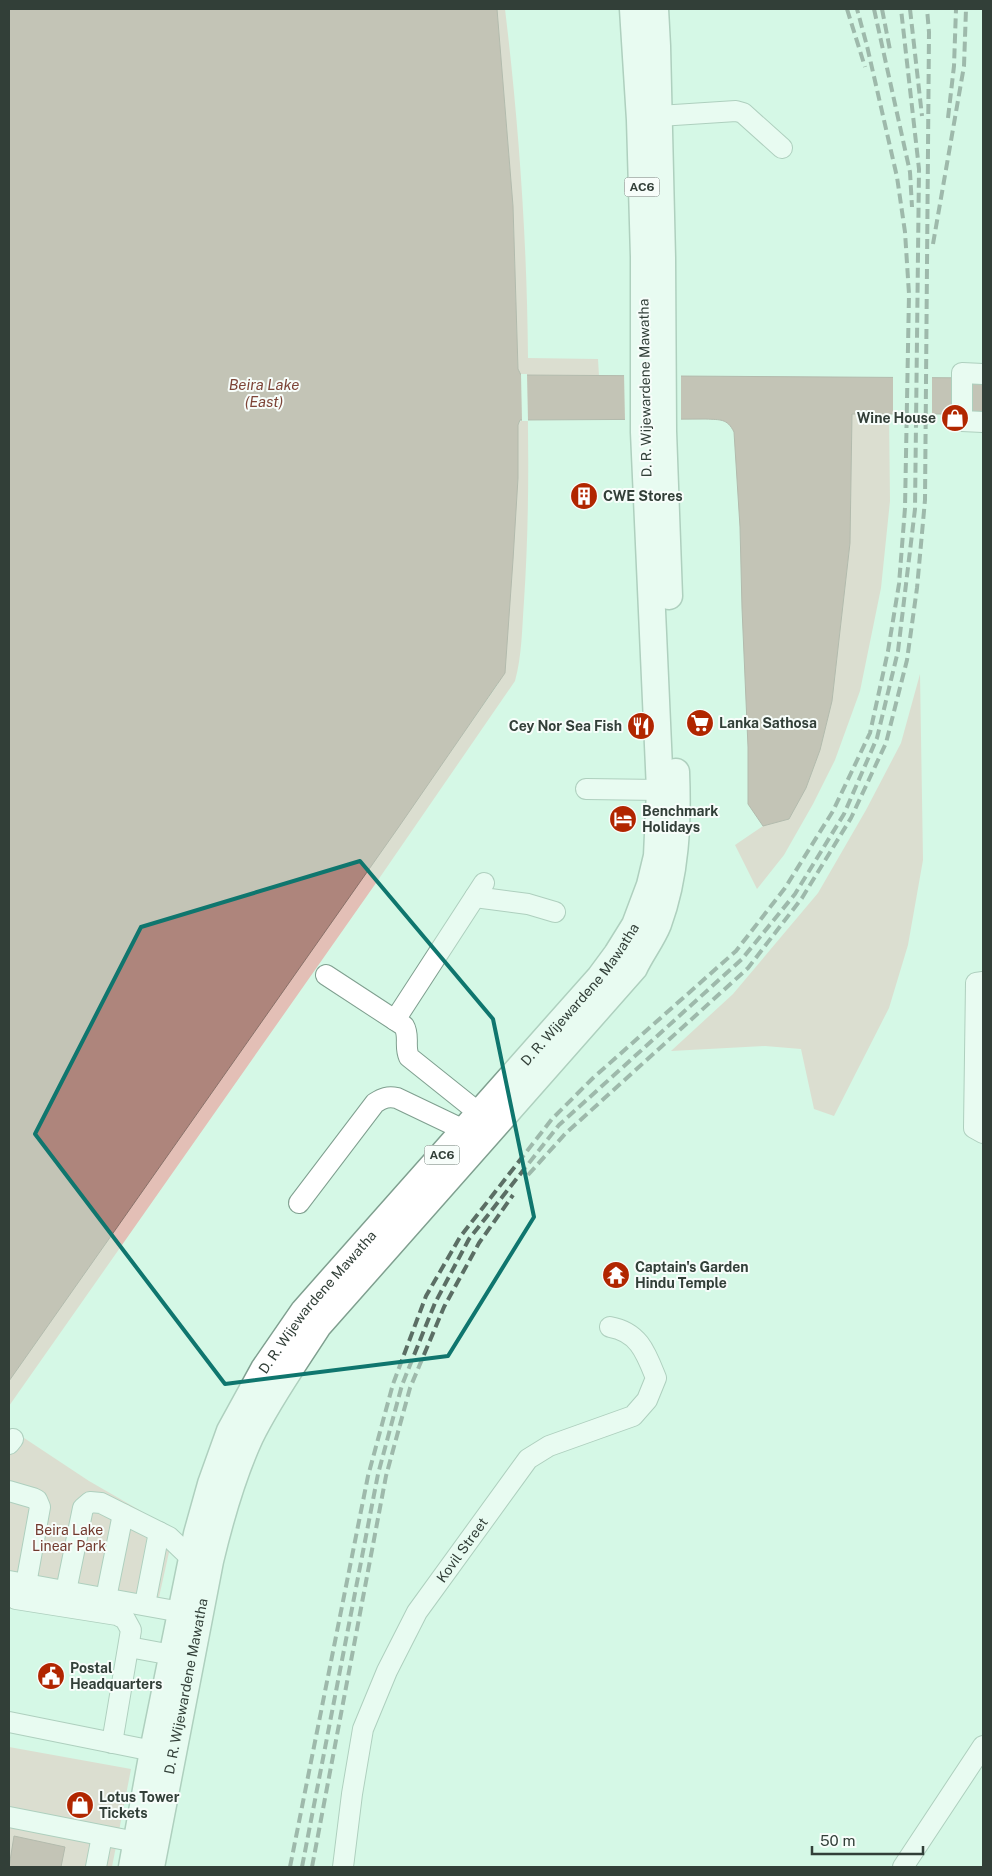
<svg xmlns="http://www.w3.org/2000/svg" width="992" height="1876" viewBox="0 0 992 1876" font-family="'Public Sans',sans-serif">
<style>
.green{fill:#e3bfb6}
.water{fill:#ae857c;stroke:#897068}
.pier{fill:#d5f8e6}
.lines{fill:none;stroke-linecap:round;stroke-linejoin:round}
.minor-casing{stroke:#7f9f8f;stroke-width:22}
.major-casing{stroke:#7f9f8f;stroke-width:29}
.minor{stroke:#fff;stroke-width:20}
.major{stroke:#fff;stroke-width:26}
.rail{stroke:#5b6e64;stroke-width:4;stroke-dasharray:10 5;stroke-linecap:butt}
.marked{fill:none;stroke:#0f766e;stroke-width:4;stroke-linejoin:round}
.labels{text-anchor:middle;stroke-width:4;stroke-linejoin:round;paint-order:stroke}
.shield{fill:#f7fdfa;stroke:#6d7872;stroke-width:1}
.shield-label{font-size:12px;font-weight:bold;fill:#323f38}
.street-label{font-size:14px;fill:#323f38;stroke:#f7fdfa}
.poi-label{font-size:14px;font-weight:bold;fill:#323f38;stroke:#f7fdfa;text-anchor:start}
.park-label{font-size:14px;fill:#71392d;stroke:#f7fdfa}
.water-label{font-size:15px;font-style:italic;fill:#7d4437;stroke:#f7fdfa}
</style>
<rect width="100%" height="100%" fill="#d5f8e6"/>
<g class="green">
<path d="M497,9h8c14,116 22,232 23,349l70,1 1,17 -72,-1c2,76 2,151 -3,226 -2,27 -2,55 -9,80l-139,202 -367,523v-25l489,-697 20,-206v-53l4,-6 -1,-45 -3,-5 -5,-163z"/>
<polygon points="852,414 889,414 890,501 881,588 860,691 835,760 813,804 784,855 757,889 735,845 763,826 789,819 806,788 820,750 832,701 850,543"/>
<polygon points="920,674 923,860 908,945 889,1008 834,1116 814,1109 801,1049 765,1046 671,1051 733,994 818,893 866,810 901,743"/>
<polygon points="9,1428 89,1481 174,1530 155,1615 9,1588"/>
<polygon points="9,1747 131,1769 112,1867 9,1867"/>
</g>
<g class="water">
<path d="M9,9h488l16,197 5,163 3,6 462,3v36h-131l-2,129 -18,158 -12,49 -14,38 -17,31 -26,7 -15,-22v-57l-6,-139 -2,-81 -6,-95c-7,-14 -14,-12 -28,-13l-186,1 -2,5v53l-5,82 -8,113 -107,155 -389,553z"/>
<polygon points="14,1836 65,1847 61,1867 9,1867"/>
</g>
<g class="pier">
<polygon points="624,373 681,374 681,421 625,421"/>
<polygon points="521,374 527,374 528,421 522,421"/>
<polygon points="893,375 932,376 932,416 893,416"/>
</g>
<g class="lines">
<g class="minor-casing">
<g id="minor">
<polyline points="659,116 736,111 743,113 782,148"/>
<polyline points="983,374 962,373 962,421 983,422"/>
<polyline points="586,789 660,790"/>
<polyline points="475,897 528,904 555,912"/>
<path d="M326,975l78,51c6,10 0,20 5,31l70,56"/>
<polyline points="983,982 976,983 974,1128 983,1133"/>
<polyline points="395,1020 484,883"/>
<path d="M299,1203l76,-100c8,-5 13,-7 22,-5l67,32"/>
<polyline points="9,1444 13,1439"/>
<polyline points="9,1491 33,1498 37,1500 40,1507 26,1584"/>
<polyline points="9,1581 181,1612"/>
<polyline points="66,1591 83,1508 90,1502 101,1503 169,1537 192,1559"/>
<polyline points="106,1598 123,1514"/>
<polyline points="16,1599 117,1615 125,1619 131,1630 112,1743"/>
<polyline points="145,1604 159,1532"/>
<polyline points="129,1647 172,1655"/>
<polyline points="9,1722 153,1751"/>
<polyline points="9,1817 136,1842"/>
<polyline points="96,1867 102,1836"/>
<path id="s1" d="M343,1867l9,-73 11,-65 24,-58 30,-59 111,-153 21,-13 84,-30 14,-16 9,-22c-10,-25 -17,-46 -46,-51"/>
<polyline points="903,1867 983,1746"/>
</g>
</g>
<g class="major-casing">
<g id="major">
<polyline points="655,9 657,46 662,258 663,431 669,596"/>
<path id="s2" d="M132,1867l21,-116 44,-217 14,-50 19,-53 34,-62 40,-58 296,-334 17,-23 18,-29 15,-40 7,-29 3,-66 -16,-358v-175l-4,-137 -7,-111"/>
<path id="s3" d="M151,1867l59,-306c10,-42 22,-85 40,-124 19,-39 45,-75 68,-111l316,-358c7,-15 18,-29 24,-44 18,-49 20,-101 18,-152"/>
</g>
</g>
<use href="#minor" class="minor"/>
<use href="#major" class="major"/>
<g class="rail">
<polyline points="847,9 865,67"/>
<polyline points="874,9 910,172 912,207"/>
<polyline points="882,9 890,50"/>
<polyline points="910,9 922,116"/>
<polyline points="948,118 954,66 956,9"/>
<polyline points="933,244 964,66 966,9"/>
<polyline points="528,1175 565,1134 748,968 802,898 851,818 886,743 907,660 917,588 925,500 929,32 927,9"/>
<polyline points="290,1867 368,1476 393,1384 426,1296 460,1237 552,1119 593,1078 736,951 785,888 833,811 870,733 888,651 899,584 905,508 909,294 905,232 897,177 867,46 857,9"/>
<polyline points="302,1867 378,1474 402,1385 435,1303 469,1239 559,1125 742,959 795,894 844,814 877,738 898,651 915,509 919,169 901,9"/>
<polyline points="312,1867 386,1476 410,1388 444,1307 479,1243 513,1195"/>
</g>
</g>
<path d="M0 0H992V1876H0ZM360,861l133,158 41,198 -86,139 -223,28 -190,-250 106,-207z" fill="#d5f8e6" fill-opacity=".55" fill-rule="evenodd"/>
<path class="marked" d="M360,861l133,158 41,198 -86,139 -223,28 -190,-250 106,-207z"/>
<defs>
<g id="shop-disc" transform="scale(1.4375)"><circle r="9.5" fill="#b12600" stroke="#f7fdfa"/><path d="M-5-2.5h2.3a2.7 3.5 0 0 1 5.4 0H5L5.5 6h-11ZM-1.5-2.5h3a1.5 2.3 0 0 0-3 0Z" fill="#fff"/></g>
<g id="building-disc" transform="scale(1.4375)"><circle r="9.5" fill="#b12600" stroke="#f7fdfa"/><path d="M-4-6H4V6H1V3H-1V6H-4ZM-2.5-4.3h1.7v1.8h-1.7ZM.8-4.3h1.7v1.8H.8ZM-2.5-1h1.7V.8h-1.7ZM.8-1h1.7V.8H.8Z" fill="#fff"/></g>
<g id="supermarket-disc" transform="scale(1.4375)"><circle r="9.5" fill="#b12600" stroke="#f7fdfa"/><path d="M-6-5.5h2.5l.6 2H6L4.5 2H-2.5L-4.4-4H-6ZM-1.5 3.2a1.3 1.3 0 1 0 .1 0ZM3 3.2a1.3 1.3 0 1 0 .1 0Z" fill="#fff"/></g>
<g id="restaurant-disc" transform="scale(1.4375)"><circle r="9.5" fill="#b12600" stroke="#f7fdfa"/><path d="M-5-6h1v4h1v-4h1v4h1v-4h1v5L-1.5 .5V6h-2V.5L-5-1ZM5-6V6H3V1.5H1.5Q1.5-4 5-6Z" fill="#fff"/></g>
<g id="hotel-disc" transform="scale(1.4375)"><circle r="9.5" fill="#b12600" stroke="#f7fdfa"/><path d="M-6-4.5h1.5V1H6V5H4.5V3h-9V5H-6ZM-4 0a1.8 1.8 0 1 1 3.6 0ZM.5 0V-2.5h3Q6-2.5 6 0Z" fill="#fff"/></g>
<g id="temple-disc" transform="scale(1.4375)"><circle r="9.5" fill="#b12600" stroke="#f7fdfa"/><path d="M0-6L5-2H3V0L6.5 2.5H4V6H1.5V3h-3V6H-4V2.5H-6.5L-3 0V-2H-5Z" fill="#fff"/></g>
<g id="civic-disc" transform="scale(1.4375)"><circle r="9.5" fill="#b12600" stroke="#f7fdfa"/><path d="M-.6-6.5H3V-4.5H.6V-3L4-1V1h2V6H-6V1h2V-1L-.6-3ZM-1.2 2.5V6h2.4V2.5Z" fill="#fff"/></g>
</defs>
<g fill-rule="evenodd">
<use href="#shop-disc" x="955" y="418"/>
<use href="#building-disc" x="584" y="496"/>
<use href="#supermarket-disc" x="700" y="723"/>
<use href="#restaurant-disc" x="641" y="726"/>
<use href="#hotel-disc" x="623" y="819"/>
<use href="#temple-disc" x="616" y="1275"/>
<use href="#civic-disc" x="51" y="1676"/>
<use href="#shop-disc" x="80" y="1805"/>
</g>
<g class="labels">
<g class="shield">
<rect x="624.5" y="177.5" width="35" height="19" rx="4"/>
<rect x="424.5" y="1145.5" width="35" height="19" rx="4"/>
</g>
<g class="shield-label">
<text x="642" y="191">AC6</text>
<text x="442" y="1159">AC6</text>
</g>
<g class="street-label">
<text transform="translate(645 388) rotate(-91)" y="5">D. R. Wijewardene Mawatha</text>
<text dy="5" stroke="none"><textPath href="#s2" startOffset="1009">D. R. Wijewardene Mawatha</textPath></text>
<text dy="5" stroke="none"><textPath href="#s2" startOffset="604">D. R. Wijewardene Mawatha</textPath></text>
<text dy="5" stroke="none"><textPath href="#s1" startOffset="345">Kovil Street</textPath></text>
<text dy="5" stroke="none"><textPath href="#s3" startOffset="184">D. R. Wijewardene Mawatha</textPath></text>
</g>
<g class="poi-label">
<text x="936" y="423" text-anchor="end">Wine House</text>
<text x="603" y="501">CWE Stores</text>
<text x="719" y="728">Lanka Sathosa</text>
<text x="622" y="731" text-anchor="end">Cey Nor Sea Fish</text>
<text x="642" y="816">Benchmark<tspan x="642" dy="16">Holidays</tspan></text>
<text x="635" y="1272">Captain's Garden<tspan x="635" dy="16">Hindu Temple</tspan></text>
<text x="70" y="1673">Postal<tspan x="70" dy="16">Headquarters</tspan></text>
<text x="99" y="1802">Lotus Tower<tspan x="99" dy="16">Tickets</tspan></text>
</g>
<g class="park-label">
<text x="69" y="1535">Beira Lake<tspan x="69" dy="16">Linear Park</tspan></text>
</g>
<g class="water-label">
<text x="264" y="390">Beira Lake<tspan x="264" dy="17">(East)</tspan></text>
</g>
</g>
<rect width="992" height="1876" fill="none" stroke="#323f38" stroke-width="20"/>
<path d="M812 1846v8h111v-8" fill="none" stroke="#323f38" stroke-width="2.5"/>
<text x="820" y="1846" font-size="15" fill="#323f38" stroke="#f7fdfa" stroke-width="4" paint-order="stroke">50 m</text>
</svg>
